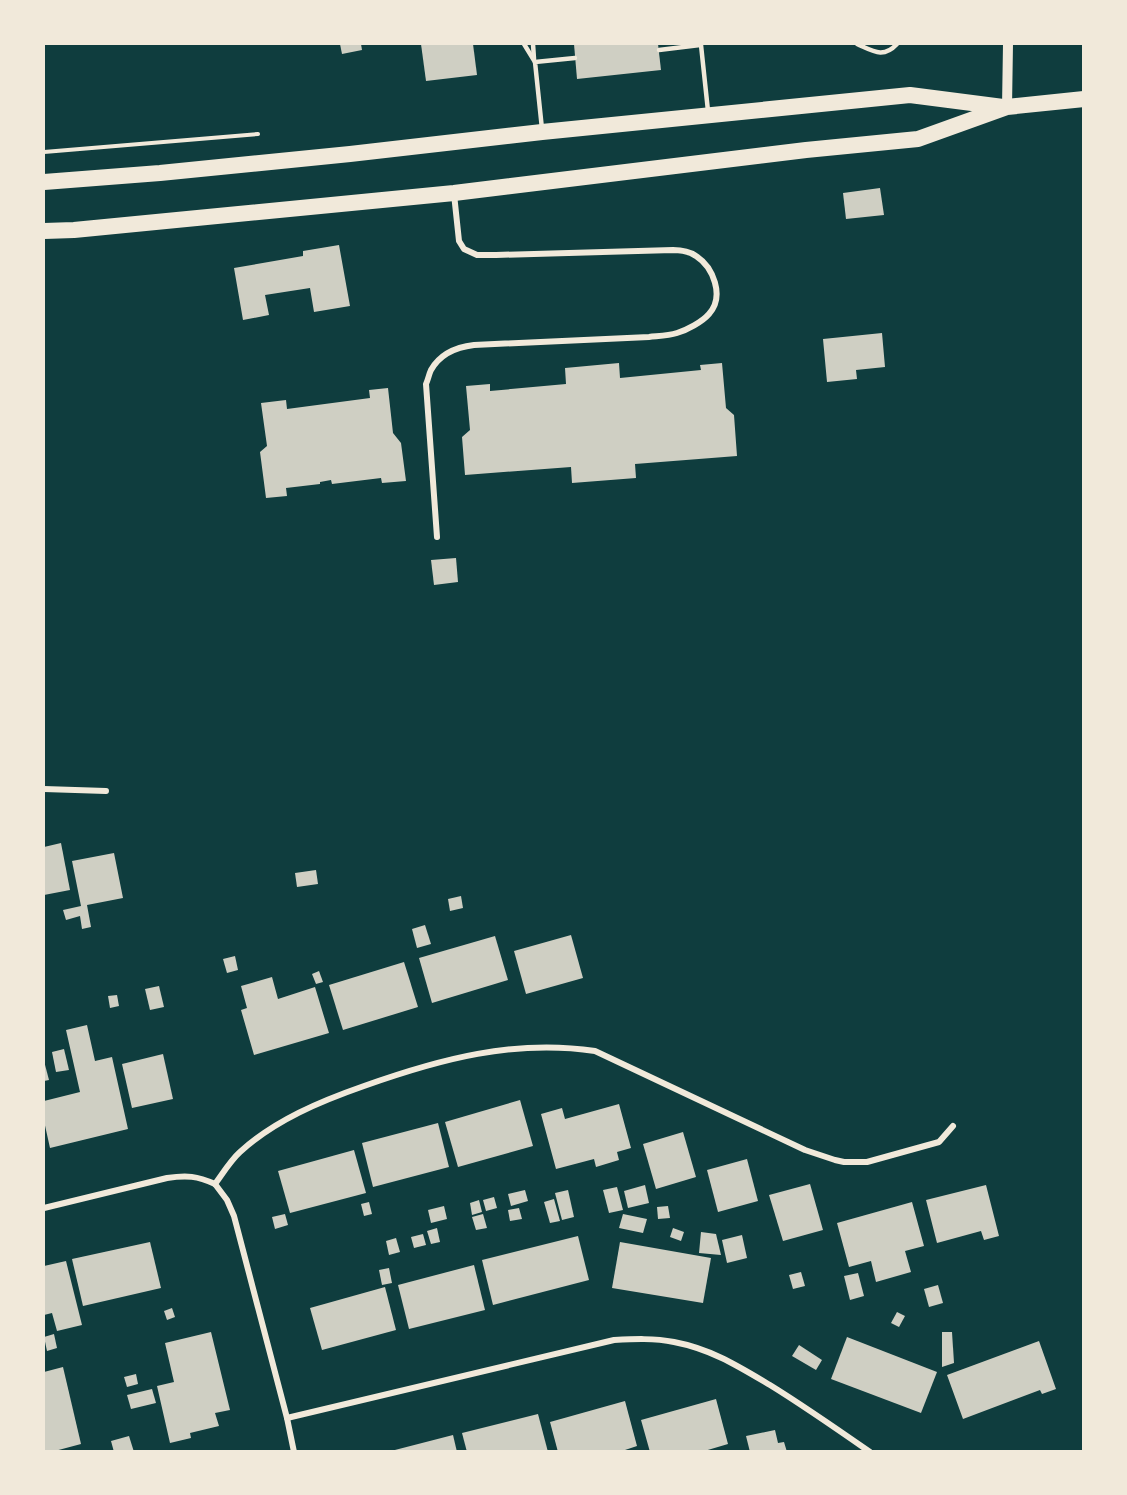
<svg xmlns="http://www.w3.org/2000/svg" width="1127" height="1495" viewBox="0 0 1127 1495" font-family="Manrope,sans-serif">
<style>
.building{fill:#cfcfc3}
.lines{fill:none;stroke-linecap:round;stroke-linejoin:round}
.path{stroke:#f1e9da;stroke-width:4}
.service{stroke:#f1e9da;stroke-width:4.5}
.minor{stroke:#f1e9da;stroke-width:6}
.tertiary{stroke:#f1e9da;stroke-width:10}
.trunk{stroke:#f1e9da;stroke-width:16}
</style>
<rect width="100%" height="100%" fill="#0f3d3e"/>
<g class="building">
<polygon points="340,44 361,44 362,50 342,54"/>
<polygon points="421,44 473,44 477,75 426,81"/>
<polygon points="574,44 658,44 661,70 577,79"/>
<polygon points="880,188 884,215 846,219 843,193"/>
<polygon points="339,245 350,306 314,312 310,288 265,295 269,315 243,320 234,268 303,256 303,251"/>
<polygon points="882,333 885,367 856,370 857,379 827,382 823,339"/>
<polygon points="619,363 620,378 701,370 700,365 722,363 726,408 734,415 737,456 635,464 636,478 572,483 571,467 465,475 462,437 470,430 466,386 490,384 490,391 566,384 565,368"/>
<polygon points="388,388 393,433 401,443 406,481 382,483 381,478 332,484 331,480 320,482 320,484 286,488 287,496 266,498 260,452 267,446 261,403 286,400 287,409 370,398 369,390"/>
<polygon points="456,558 458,582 434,585 431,560"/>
<polygon points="61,843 70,890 44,895 44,847"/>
<polygon points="114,853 123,898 87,905 91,927 82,929 80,916 66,920 63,910 81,906 72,861"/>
<polygon points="316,870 318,884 297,887 295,873"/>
<polygon points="461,896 463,908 450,911 448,899"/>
<polygon points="425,925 431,944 417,948 412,929"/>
<polygon points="571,935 583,978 526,994 514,951"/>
<polygon points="495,936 508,980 432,1003 419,958"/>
<polygon points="235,956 238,970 227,973 223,959"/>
<polygon points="404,962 418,1007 343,1030 329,985"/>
<polygon points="319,971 323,982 316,984 312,974"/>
<polygon points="272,977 278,999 315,987 329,1033 254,1055 241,1010 247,1008 241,986"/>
<polygon points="159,986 164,1007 150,1010 145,989"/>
<polygon points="117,995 119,1006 110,1008 108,996"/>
<polygon points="87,1025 95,1061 112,1057 128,1129 50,1148 44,1121 44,1101 80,1092 66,1030"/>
<polygon points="64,1049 69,1070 56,1072 52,1052"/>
<polygon points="163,1054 173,1099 132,1108 122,1064"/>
<polygon points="44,1061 49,1080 44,1081"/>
<polygon points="520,1100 533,1146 458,1167 445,1122"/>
<polygon points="619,1104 631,1148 617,1152 619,1160 596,1167 594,1159 556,1169 541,1114 562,1108 565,1119"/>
<polygon points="438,1123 449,1167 373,1187 362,1143"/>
<polygon points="683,1132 696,1177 656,1189 643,1144"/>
<polygon points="354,1150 366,1193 290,1213 278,1171"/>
<polygon points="747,1159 758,1201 718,1212 707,1170"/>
<polygon points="810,1184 823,1230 783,1241 769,1195"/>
<polygon points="645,1185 649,1203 628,1208 624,1191"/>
<polygon points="986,1185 999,1236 984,1240 981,1231 937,1243 926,1200"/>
<polygon points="617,1187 623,1210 609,1213 603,1190"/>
<polygon points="525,1190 528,1201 511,1206 508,1194"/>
<polygon points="568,1190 574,1217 562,1220 555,1193"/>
<polygon points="494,1197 497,1208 486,1211 483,1200"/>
<polygon points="554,1199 560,1221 550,1223 544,1202"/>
<polygon points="479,1200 482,1212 472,1215 470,1203"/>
<polygon points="369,1202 372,1214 364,1216 361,1204"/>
<polygon points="912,1202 924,1246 905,1251 911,1272 876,1282 871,1261 849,1267 837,1223"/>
<polygon points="444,1206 447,1219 431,1223 428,1210"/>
<polygon points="668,1206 670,1218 658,1219 657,1207"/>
<polygon points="519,1208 522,1219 510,1221 508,1210"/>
<polygon points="285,1214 288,1225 275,1229 272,1217"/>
<polygon points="483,1214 487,1228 476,1230 472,1217"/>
<polygon points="623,1214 647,1219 643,1233 619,1228"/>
<polygon points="437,1228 440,1242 431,1244 427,1231"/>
<polygon points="673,1228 684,1232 681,1241 670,1237"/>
<polygon points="701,1232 716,1234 721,1255 699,1253"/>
<polygon points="423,1234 426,1245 414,1248 411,1237"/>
<polygon points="742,1235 747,1258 727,1263 722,1240"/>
<polygon points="578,1236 589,1280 493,1305 482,1260"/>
<polygon points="396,1238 400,1252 389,1255 386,1241"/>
<polygon points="150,1242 161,1288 83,1306 72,1259"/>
<polygon points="620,1242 711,1258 703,1303 612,1288"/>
<polygon points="66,1261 82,1325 57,1331 52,1313 44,1315 44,1266"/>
<polygon points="474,1265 485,1310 409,1329 398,1285"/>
<polygon points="389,1268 392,1283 382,1285 379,1270"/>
<polygon points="801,1272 805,1286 793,1289 789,1275"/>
<polygon points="858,1273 864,1296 850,1300 844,1276"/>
<polygon points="938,1285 943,1303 929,1307 924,1289"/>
<polygon points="385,1287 396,1330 322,1350 310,1308"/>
<polygon points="172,1308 175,1317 167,1320 164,1311"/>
<polygon points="897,1312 905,1316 899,1327 891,1323"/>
<polygon points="211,1332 230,1410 215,1413 219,1426 190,1433 191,1438 170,1443 157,1386 174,1382 165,1343"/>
<polygon points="942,1332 952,1332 954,1363 942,1367"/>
<polygon points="54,1334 57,1348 47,1351 44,1337"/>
<polygon points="847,1337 937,1372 921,1413 831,1379"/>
<polygon points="1039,1341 1056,1389 1042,1394 1040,1390 963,1419 947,1375"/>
<polygon points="799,1345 822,1360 816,1370 792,1356"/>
<polygon points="63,1367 81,1444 51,1452 44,1452 44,1372"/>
<polygon points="136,1374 138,1384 127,1387 124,1377"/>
<polygon points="152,1389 156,1403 131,1409 127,1395"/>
<polygon points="716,1399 728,1444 701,1452 650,1452 641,1420"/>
<polygon points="625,1401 637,1446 619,1452 558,1452 550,1422"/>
<polygon points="538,1414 548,1452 467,1452 462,1433"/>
<polygon points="775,1430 778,1443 784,1442 787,1452 750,1452 746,1436"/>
<polygon points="453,1435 457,1452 391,1452 391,1451"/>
<polygon points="129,1436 134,1452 114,1452 111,1441"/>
</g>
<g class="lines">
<polyline class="path" points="44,152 258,134"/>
<g class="service">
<polyline points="524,44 535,62"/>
<polyline points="533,44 534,59"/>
<path d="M857,44c16,7 26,15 40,0"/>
<polyline points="701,45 708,111"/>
<polyline points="659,50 700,45"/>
<polyline points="542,129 535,62 575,58"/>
</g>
<g class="minor">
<path d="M437,537l-11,-153c2,-4 3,-10 5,-14 9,-16 26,-23 43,-25l175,-8c9,-1 19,-1 28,-4 10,-3 25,-11 32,-19 16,-18 4,-47 -13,-58 -7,-5 -15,-6 -23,-6l-177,5h-19l-13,-6 -5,-8 -5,-47"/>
<polyline points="44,789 106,791"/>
<path d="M215,1184c8,-11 16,-24 25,-32 35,-32 81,-51 124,-66 76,-27 150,-47 231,-35l210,99 30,10 9,2h23l72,-20 14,-16"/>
<polyline points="215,1184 227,1200 234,1216 287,1418 294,1452"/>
<path d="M44,1208l123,-30c20,-3 30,-2 48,6"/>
<path d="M287,1418l327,-78c20,-1 40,-2 60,2 37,7 64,24 96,43 34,21 67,44 100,67"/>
</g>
<polyline class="tertiary" points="1007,107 1008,44"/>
<g class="trunk">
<polyline points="44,182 160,173 350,154 542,132 910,95 1003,107"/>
<polyline points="44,231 74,230 454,193 806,150 918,139 1007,107 1084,99"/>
</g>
</g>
<rect width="1127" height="1495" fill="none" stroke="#f1e9da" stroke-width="90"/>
</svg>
